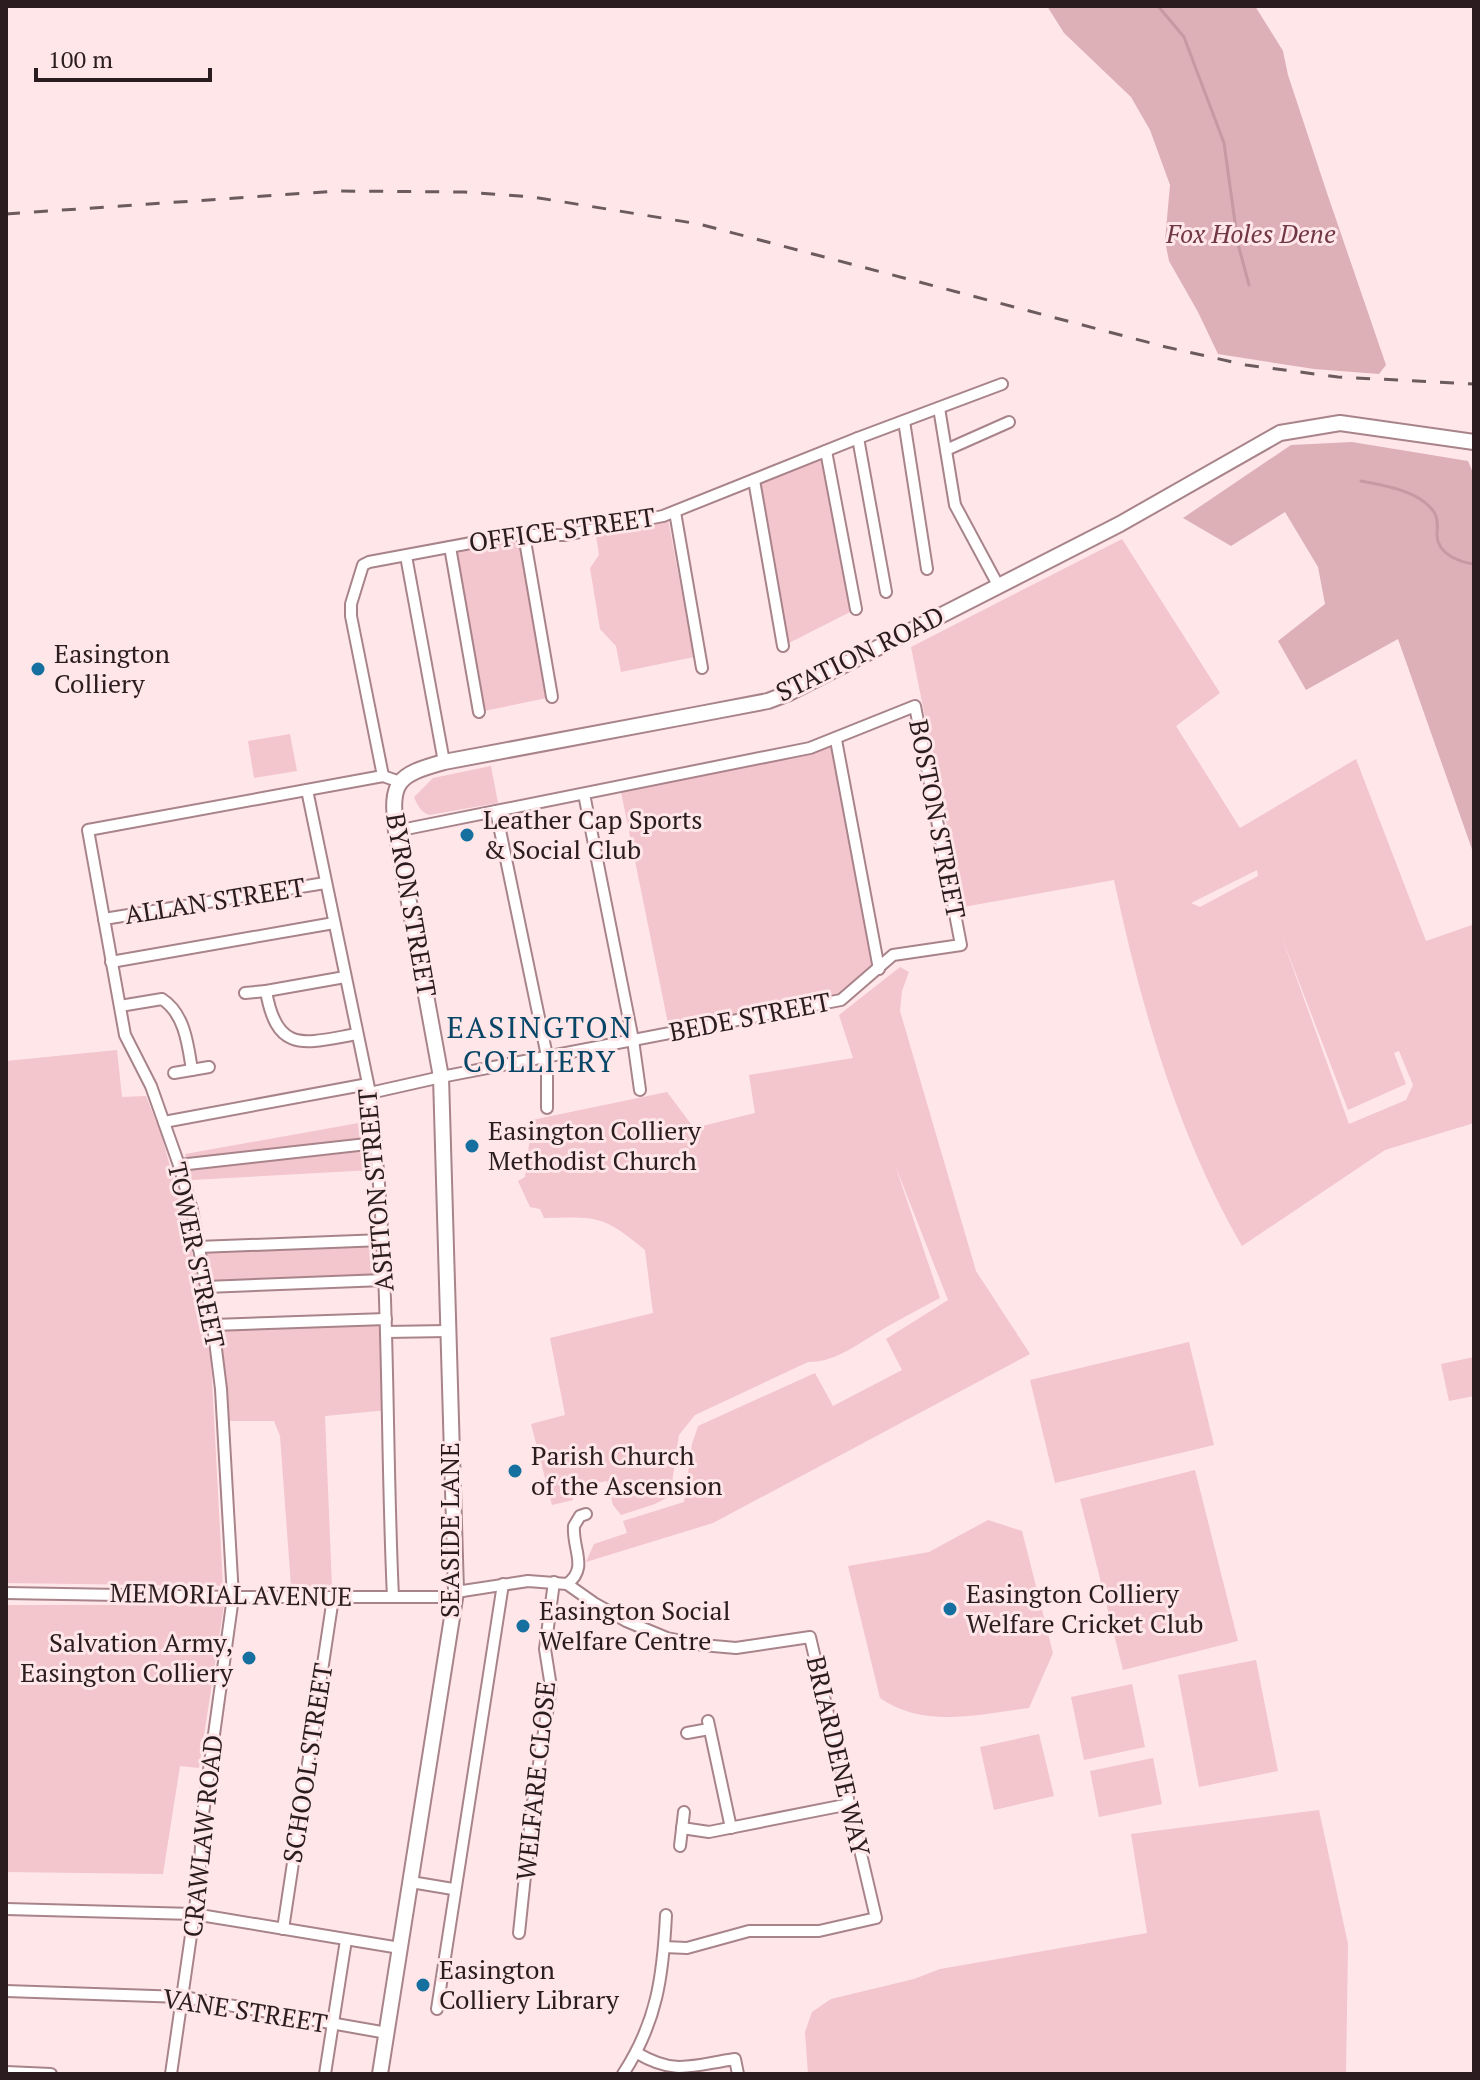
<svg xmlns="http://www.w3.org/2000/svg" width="1480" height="2080" viewBox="0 0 1480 2080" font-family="'PT Serif',serif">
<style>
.green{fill:#f3c5cd;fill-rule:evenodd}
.forest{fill:#ddb0b7}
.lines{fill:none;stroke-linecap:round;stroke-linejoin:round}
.stream{stroke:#c69aa2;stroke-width:3}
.street-casing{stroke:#a8848a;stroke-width:14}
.secondary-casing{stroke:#a8848a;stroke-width:18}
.street{stroke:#fff;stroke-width:10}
.secondary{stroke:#fff;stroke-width:14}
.rail{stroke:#6c5b5e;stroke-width:3;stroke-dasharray:14 14;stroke-linecap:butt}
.poi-dot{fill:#16709f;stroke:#fee6e9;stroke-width:3}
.labels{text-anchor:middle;stroke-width:6;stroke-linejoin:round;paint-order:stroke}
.park-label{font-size:26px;font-style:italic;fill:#713744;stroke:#fee6e9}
.street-label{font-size:26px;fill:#2a1c1f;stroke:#fee6e9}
.poi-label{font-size:26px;fill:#2a1c1f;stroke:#fee6e9;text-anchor:start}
.quarter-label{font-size:30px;letter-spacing:2px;fill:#084667;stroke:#fee6e9}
</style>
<rect width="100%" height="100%" fill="#fee6e9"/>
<g class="green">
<polygon points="826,451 856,609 783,646 754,480"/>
<polygon points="667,514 694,657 621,672 616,646 600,629 590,568 599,555 595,529"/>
<polygon points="524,535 552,697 479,712 450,547"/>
<path d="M1122,539l98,154 -44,33 64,102 116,-69 70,182 46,-16 2,2v196l-89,27 -143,96c-65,-112 -101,-240 -128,-366l-151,27 -52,-260zM1257,870l1,6 -58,31 -9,-4zM1281,935l67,175 58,-26 -12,-31 5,-2 14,34 -7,15 -57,24z"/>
<polygon points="290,734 297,771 254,778 248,741"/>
<polygon points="836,740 879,969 841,1000 670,1033 620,787"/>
<path d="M491,766l7,37 -69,12c-9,-4 -11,-9 -15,-18l19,-19z"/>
<path d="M900,967l9,5 -7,19 -2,20 76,260 54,83 -317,169 -127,39 8,-18 33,-11 -4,-12 61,-19 8,-58 6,-18 117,-53 18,33 69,-36 -16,-31 62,-39 -53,-135 45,133c-19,10 -38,20 -57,31 -24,14 -46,33 -75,33l-113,53 -16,20 -9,61 -15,8 -34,11 -8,-10 -6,-24 -36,7 2,12 -21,5 -21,-81 34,-9 -15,-77 103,-25 -8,-63c-42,-35 -48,-33 -101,-32l-4,-9 -10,-2 -12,-26 7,-4 7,-57 135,-28 27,36 61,-15 -6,-38 104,-17 -14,-43z"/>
<polygon points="117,1050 122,1097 146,1096 162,1137 190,1240 211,1362 223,1586 6,1583 6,1061"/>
<polygon points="364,1122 372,1170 192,1180 185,1154"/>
<polygon points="383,1240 384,1280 206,1287 198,1247"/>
<polygon points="386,1319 388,1410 325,1416 332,1587 291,1586 280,1436 274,1421 223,1421 213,1325"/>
<polygon points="1189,1342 1214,1445 1055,1483 1030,1380"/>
<polygon points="1474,1357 1474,1396 1449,1401 1441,1364"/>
<polygon points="1195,1470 1238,1641 1123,1670 1080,1499"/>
<path d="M988,1520l34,11 31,122 -24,55c-50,6 -105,21 -149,-10l-32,-132 81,-14z"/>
<polygon points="6,1605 224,1605 199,1768 180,1766 163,1874 6,1872"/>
<polygon points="1256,1660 1278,1771 1199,1787 1178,1675"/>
<polygon points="1132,1684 1145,1747 1084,1760 1071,1697"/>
<polygon points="1039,1734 1054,1796 994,1810 980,1747"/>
<polygon points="1153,1758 1162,1804 1099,1817 1090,1771"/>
<polygon points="1319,1810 1348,1944 1346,2074 808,2074 805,2032 812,2012 831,1999 914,1979 940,1969 1147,1933 1131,1834"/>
</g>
<g class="forest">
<polygon points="1047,6 1255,6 1283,51 1288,75 1327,193 1386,365 1379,374 1314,369 1218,354 1198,312 1169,261 1165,241 1170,185 1150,130 1131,97 1064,33"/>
<polygon points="1352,442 1468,461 1474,475 1474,855 1398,639 1306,690 1278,641 1325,604 1318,567 1285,512 1231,546 1183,518 1291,445"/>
</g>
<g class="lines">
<g class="stream">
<polyline points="1158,6 1184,37 1224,143 1238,244 1249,285"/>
<path d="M1361,481c23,4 59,10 73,31 5,8 3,16 3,24 1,18 22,26 37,28"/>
</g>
<g class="street-casing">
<g id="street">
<polyline points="939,408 955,505 998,585"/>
<polyline points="904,421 927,569"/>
<polyline points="858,438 886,592"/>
<polyline points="946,450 1009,422"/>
<polyline points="826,451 856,609"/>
<polyline points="754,480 783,646"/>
<polyline points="675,512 702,668"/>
<polyline points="524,535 552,697"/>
<polyline points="450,547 479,712"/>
<polyline points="406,556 444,762"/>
<polyline points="836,740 879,969"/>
<polyline points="383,776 351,616 351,604 363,565 369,562 514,535 565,535 663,516 858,438 1002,384"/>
<path d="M307,790l63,303c21,167 15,336 23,504"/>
<polyline points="584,794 633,1040 640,1090"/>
<polyline points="496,811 547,1056 547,1108"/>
<polyline points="104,919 325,883"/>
<polyline points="111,962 334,923"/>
<path d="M345,977l-79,14c11,64 39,52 91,43"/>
<polyline points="245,993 266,991"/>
<path d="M120,1006l42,-7c23,15 26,46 30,71"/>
<polyline points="174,1073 209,1067"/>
<polyline points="370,1093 441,1077 841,1000 893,955 961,945 915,706 810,748 396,831"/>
<polyline points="164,1122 368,1084"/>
<polyline points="179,1165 376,1143"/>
<polyline points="198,1247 383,1240"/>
<polyline points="206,1287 384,1280"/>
<polyline points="213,1325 386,1319"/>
<polyline points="386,1332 448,1331"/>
<path d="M567,1584c22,-16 5,-35 7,-58l6,-10 6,-2"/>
<polyline points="456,1592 528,1581 567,1584 594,1603 626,1621 667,1638 702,1645 736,1648 810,1637 876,1918 819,1931 749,1931 687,1948 664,1947"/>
<polyline points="6,1593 233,1597 456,1597"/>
<polyline points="708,1721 731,1828"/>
<polyline points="687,1733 709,1729"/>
<polyline points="682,1828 709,1832 850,1804"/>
<polyline points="680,1846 684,1812"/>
<polyline points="411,1882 453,1889"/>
<polyline points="6,1909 194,1914 400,1948"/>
<polyline points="283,1929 333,1598"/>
<polyline points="519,1933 532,1809 551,1687 545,1649 554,1582"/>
<polyline points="6,1991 183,1997 387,2033"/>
<polyline points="437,2009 503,1584"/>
<path d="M637,2053c39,23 56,12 98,6l3,15"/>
<polyline points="6,2072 51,2074"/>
<polyline points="171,2074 199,1880 203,1814 233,1597 221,1389 213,1325 192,1210 179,1165 151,1086 125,1035 88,830 383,776 400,782"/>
<polyline points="325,2074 346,1940"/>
<path d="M623,2074c34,-52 40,-98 43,-159"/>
</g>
</g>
<g class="secondary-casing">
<path id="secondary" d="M380,2074l76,-482 -15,-515 -45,-246c-6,-50 1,-56 48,-69l256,-48 68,-13 21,-8 331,-169 160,-91 60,-10 134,19"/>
</g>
<use href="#street" class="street"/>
<use href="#secondary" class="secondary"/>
<polyline class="rail" points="6,214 337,191 464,192 533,197 699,224 1166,347 1246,365 1338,377 1474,384"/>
</g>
<g class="poi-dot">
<circle cx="38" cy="669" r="8"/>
<circle cx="467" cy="835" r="8"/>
<circle cx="472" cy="1146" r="8"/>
<circle cx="515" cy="1471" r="8"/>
<circle cx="950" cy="1609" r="8"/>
<circle cx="523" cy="1626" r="8"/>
<circle cx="249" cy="1658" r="8"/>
<circle cx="423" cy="1985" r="8"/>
</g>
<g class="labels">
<g class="park-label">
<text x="1251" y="243">Fox Holes Dene</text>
</g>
<g class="street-label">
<text transform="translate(562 530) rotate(-8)" y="9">OFFICE STREET</text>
<text transform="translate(860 654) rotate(-26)" y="9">STATION ROAD</text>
<text transform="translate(937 819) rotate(79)" y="9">BOSTON STREET</text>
<text transform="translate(215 901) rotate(-9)" y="9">ALLAN STREET</text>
<text transform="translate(411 905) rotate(80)" y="9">BYRON STREET</text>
<text transform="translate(750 1017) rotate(-11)" y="9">BEDE STREET</text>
<text transform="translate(376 1190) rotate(-95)" y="9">ASHTON STREET</text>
<text transform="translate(196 1255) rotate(78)" y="9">TOWER STREET</text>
<text transform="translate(450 1530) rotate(-90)" y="9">SEASIDE LANE</text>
<text transform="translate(231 1595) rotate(1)" y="9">MEMORIAL AVENUE</text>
<text transform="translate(838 1756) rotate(77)" y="9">BRIARDENE WAY</text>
<text transform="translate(308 1763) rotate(-81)" y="9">SCHOOL STREET</text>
<text transform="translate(536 1781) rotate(-84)" y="9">WELFARE CLOSE</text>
<text transform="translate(203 1836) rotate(-84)" y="9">CRAWLAW ROAD</text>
<text transform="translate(245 2011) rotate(9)" y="9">VANE STREET</text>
</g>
<g class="poi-label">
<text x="54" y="663">Easington<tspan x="54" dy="30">Colliery</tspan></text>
<text x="483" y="829">Leather Cap Sports<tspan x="483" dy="30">&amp; Social Club</tspan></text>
<text x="488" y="1140">Easington Colliery<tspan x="488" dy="30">Methodist Church</tspan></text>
<text x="531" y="1465">Parish Church<tspan x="531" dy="30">of the Ascension</tspan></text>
<text x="966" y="1603">Easington Colliery<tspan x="966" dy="30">Welfare Cricket Club</tspan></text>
<text x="539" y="1620">Easington Social<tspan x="539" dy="30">Welfare Centre</tspan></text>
<text x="233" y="1652" text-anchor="end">Salvation Army,<tspan x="233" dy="30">Easington Colliery</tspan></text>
<text x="439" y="1979">Easington<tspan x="439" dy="30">Colliery Library</tspan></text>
</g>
<g class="quarter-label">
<text x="540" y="1038">EASINGTON<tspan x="540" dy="34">COLLIERY</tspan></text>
</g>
</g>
<rect width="1480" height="2080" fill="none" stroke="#2a1c1f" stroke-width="16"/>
<path d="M36 68v12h174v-12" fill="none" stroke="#2a1c1f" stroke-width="4"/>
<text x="48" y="68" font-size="24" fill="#2a1c1f" stroke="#fee6e9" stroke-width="6" paint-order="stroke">100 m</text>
</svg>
